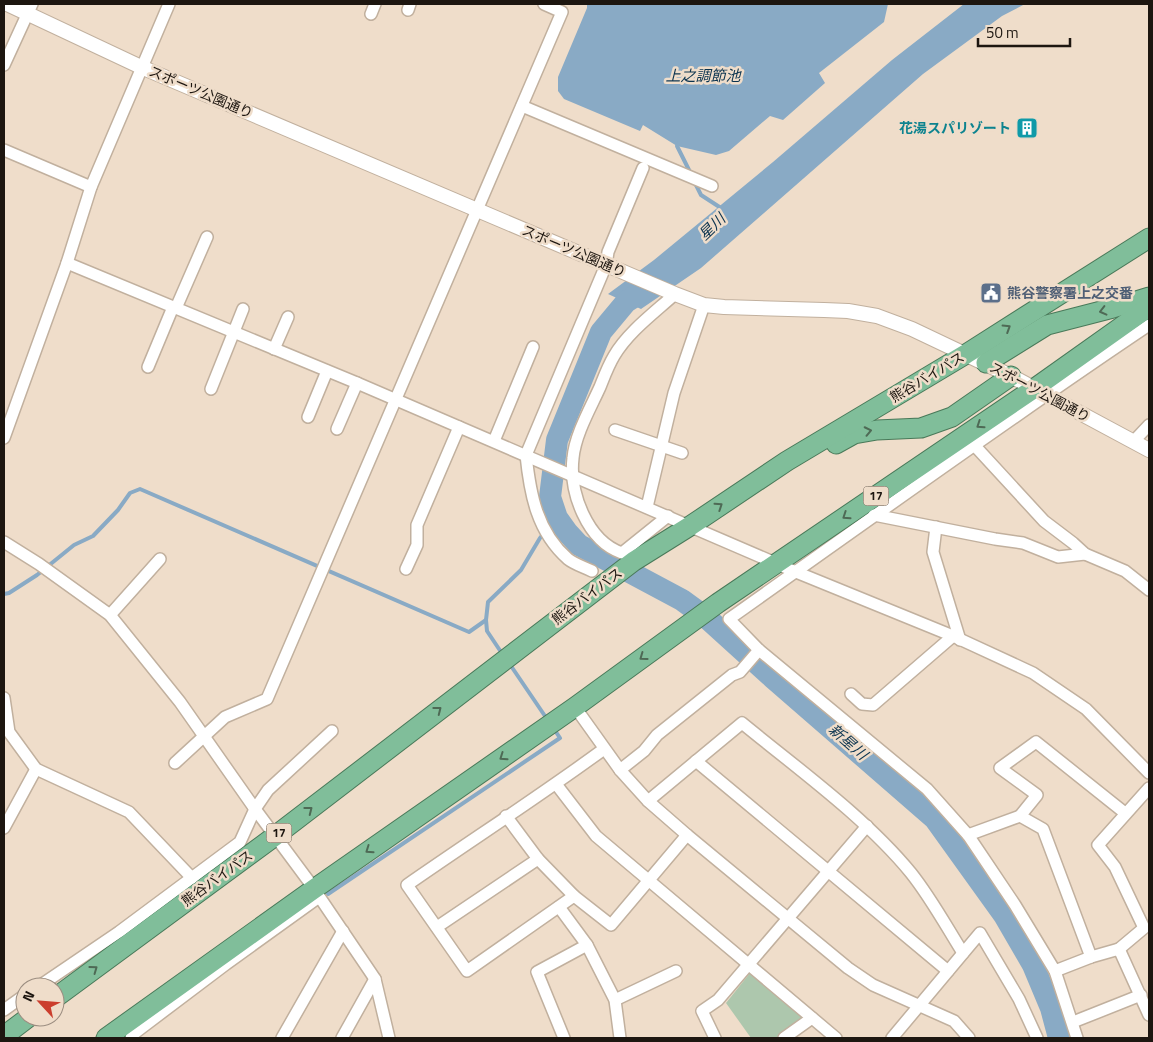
<svg xmlns="http://www.w3.org/2000/svg" width="1153" height="1042" viewBox="0 0 1153 1042" font-family="'Titillium Web','Noto Sans JP',sans-serif">
<style>
.green{fill:#adc7ad}
.water{fill:#89aac5}
.lines{fill:none;stroke-linecap:round;stroke-linejoin:round}
.stream{stroke:#89aac5;stroke-width:4}
.river{stroke:#89aac5;stroke-width:22}
.minor-casing{stroke:#c1b09e;stroke-width:14}
.tertiary-casing{stroke:#c1b09e;stroke-width:16}
.trunk-casing{stroke:#497959;stroke-width:21}
.minor{stroke:#fff;stroke-width:11}
.tertiary{stroke:#fff;stroke-width:14}
.trunk{stroke:#80be9a;stroke-width:19}
.oneway{stroke:#4e6a55}
.labels{text-anchor:middle;stroke-width:5;stroke-linejoin:round;paint-order:stroke}
.shield{fill:#efddca;stroke:#5c5248;stroke-width:1}
.shield-label{font-size:12px;font-weight:bold;fill:#1d1610}
.street-label{font-size:14px;fill:#1d1610;stroke:#efddca}
.culture-label{font-size:14px;font-weight:bold;fill:#0d838f;stroke:#efddca;text-anchor:end}
.service-label{font-size:14px;font-weight:bold;fill:#4e5e75;stroke:#efddca;text-anchor:start}
.water-label{font-size:15px;font-style:italic;fill:#0a334f;stroke:#efddca}
</style>
<rect width="100%" height="100%" fill="#efddca"/>
<polygon class="green" points="750,973 805,1020 779,1038 751,1038 726,1003"/>
<g class="water">
<polygon points="587,4 888,4 884,22 819,73 825,83 783,120 770,116 729,151 716,155 677,146 643,125 640,131 564,99 558,91 558,77 587,8"/>
<polygon points="964,4 1025,4 1002,16 923,74 701,268 641,309 608,294 654,260 773,162 892,60"/>
</g>
<g class="lines">
<g class="stream">
<polyline points="680,142 677,146 691,174"/>
<polyline points="695,183 701,195 721,208"/>
<polyline points="4,594 9,593 37,575 74,545 93,536 118,510 130,493 140,489 469,632 486,620"/>
<polyline points="503,655 487,631 486,620 488,602 521,570 540,538 557,518"/>
<polyline points="509,663 547,719"/>
<polyline points="328,894 560,738 554,729"/>
</g>
<polyline class="river" points="651,286 626,302 601,332 557,440 550,497 557,518 567,532 579,545 682,600 708,619 773,678 935,819 1004,915 1033,965 1051,1008 1059,1038"/>
<g class="minor-casing">
<g id="minor">
<polyline points="408,10 410,4"/>
<polyline points="371,14 375,4"/>
<polyline points="4,65 32,4"/>
<polyline points="522,106 712,186"/>
<polyline points="4,150 91,187"/>
<polyline points="67,263 357,383 796,572 953,636 1033,673 1086,709 1149,773"/>
<polyline points="176,308 207,237"/>
<polyline points="274,349 288,317"/>
<polyline points="148,367 173,307"/>
<polyline points="211,389 243,309"/>
<polyline points="308,417 327,371"/>
<polyline points="337,429 357,383"/>
<polyline points="615,430 682,453"/>
<polyline points="4,438 67,263 91,187 169,4"/>
<polyline points="494,441 533,347"/>
<polyline points="1133,442 1149,425"/>
<polyline points="975,446 1044,521 1073,543 1085,554 1125,571 1149,590"/>
<polyline points="647,507 674,393 704,305"/>
<polyline points="874,515 995,539 1023,543 1058,557 1085,554"/>
<path d="M668,516l-46,37c-35,-12 -53,-61 -49,-95 2,-23 17,-49 27,-71 4,-10 8,-21 14,-31 14,-24 40,-43 61,-62"/>
<polyline points="936,527 933,552 960,640"/>
<polyline points="4,542 39,564 110,615 180,702 255,809 310,883 371,973 375,979 389,1038"/>
<polyline points="406,569 417,545 417,525 459,427"/>
<path d="M592,571c-8,-4 -18,-7 -24,-12 -31,-27 -38,-65 -42,-104l80,-190 2,-13 35,-84"/>
<polyline points="110,615 160,559"/>
<polyline points="851,694 862,704 873,705 953,636"/>
<polyline points="4,698 9,732 36,769 129,812 192,878"/>
<polyline points="575,707 620,770 648,801 687,835 848,968 873,985 954,1021 969,1038"/>
<path d="M604,749c-64,47 -131,90 -197,136l60,86 107,-75 37,29 76,-90"/>
<polyline points="696,761 948,971"/>
<polyline points="175,763 225,717 267,699 562,12 544,4"/>
<polyline points="620,770 644,751 657,735 732,675 740,672 759,650"/>
<polyline points="556,784 596,836 836,1038"/>
<path d="M648,801l94,-78c56,46 123,94 169,150 20,25 35,53 52,80"/>
<polyline points="506,816 538,859 574,896"/>
<polyline points="1020,816 1043,829 1091,957"/>
<polyline points="4,828 36,769"/>
<polyline points="968,835 1020,816 1037,795 1000,768 1036,742 1125,813"/>
<polyline points="559,907 587,945 615,1000 620,1038"/>
<polyline points="437,927 538,859"/>
<polyline points="1119,949 1144,928 1115,867 1098,845 1149,788"/>
<polyline points="1055,971 1091,957 1119,949 1149,1015"/>
<polyline points="38,987 119,932 240,842 255,809 268,790 332,731"/>
<polyline points="615,1000 676,971"/>
<polyline points="4,1010 25,995"/>
<polyline points="1073,1022 1141,995"/>
<polyline points="131,1038 132,1035 226,964 319,897"/>
<polyline points="282,1038 343,931"/>
<polyline points="342,1038 375,979"/>
<polyline points="564,1038 537,972 587,945"/>
<polyline points="715,1038 702,1011 718,1000 867,826"/>
<polyline points="784,1038 812,1018"/>
<polyline points="892,1038 980,933 1019,999 1037,1038"/>
<path d="M1077,1038l-22,-67 -40,-66 -47,-70 -41,-46 -168,-139 -30,-31c140,-99 278,-199 420,-294"/>
</g>
</g>
<g class="tertiary-casing">
<polyline id="tertiary" points="7,4 141,67 675,294 704,305 724,307 824,310 848,311 877,316 912,329 1011,376 1149,450"/>
</g>
<g class="trunk-casing">
<g id="trunk">
<polyline points="986,363 1047,325 1113,308 1149,297"/>
<polyline points="836,444 854,434 877,430 921,428 952,417 1011,376"/>
<polyline points="55,998 275,836 634,561 690,526 787,461 966,354 1149,238"/>
<polyline points="4,1036 29,1017"/>
<polyline points="106,1038 314,889 575,707 718,603 1035,388 1149,307"/>
</g>
</g>
<use href="#minor" class="minor"/>
<use href="#tertiary" class="tertiary"/>
<use href="#trunk" class="trunk"/>
</g>
<defs><path id="oneway-chevron" d="M-2-3.5L2.5 0L-2 3.5" fill="none" stroke-width="1.6" stroke-linecap="round" stroke-linejoin="round" transform="scale(1.25)"/></defs>
<g class="oneway">
<use href="#oneway-chevron" transform="translate(1103 311) rotate(166)"/>
<use href="#oneway-chevron" transform="translate(1007 328) rotate(-32)"/>
<use href="#oneway-chevron" transform="translate(980 425) rotate(146)"/>
<use href="#oneway-chevron" transform="translate(868 431) rotate(-12)"/>
<use href="#oneway-chevron" transform="translate(719 506) rotate(-34)"/>
<use href="#oneway-chevron" transform="translate(846 516) rotate(146)"/>
<use href="#oneway-chevron" transform="translate(643 657) rotate(144)"/>
<use href="#oneway-chevron" transform="translate(438 710) rotate(-38)"/>
<use href="#oneway-chevron" transform="translate(503 757) rotate(145)"/>
<use href="#oneway-chevron" transform="translate(309 810) rotate(-38)"/>
<use href="#oneway-chevron" transform="translate(369 850) rotate(145)"/>
<use href="#oneway-chevron" transform="translate(94 969) rotate(-36)"/>
</g>
<defs>
<g id="building-square" transform="scale(1.125)"><rect x="-9" y="-9" width="18" height="18" rx="4" fill="#0f9aa8" stroke="#efddca"/><path d="M-4-6H4V6H1V3H-1V6H-4ZM-2.5-4.3h1.7v1.8h-1.7ZM.8-4.3h1.7v1.8H.8ZM-2.5-1h1.7V.8h-1.7ZM.8-1h1.7V.8H.8Z" fill="#fff"/></g>
<g id="civic-square" transform="scale(1.125)"><rect x="-9" y="-9" width="18" height="18" rx="4" fill="#5c6f8a" stroke="#efddca"/><path d="M-.6-6.5H3V-4.5H.6V-3L4-1V1h2V6H-6V1h2V-1L-.6-3ZM-1.2 2.5V6h2.4V2.5Z" fill="#fff"/></g>
</defs>
<g fill-rule="evenodd">
<use href="#building-square" x="1027" y="128"/>
<use href="#civic-square" x="991" y="293"/>
</g>
<g class="labels">
<g class="shield">
<rect x="863.5" y="486.5" width="25" height="19" rx="4"/>
<rect x="266.5" y="823.5" width="25" height="19" rx="4"/>
</g>
<g class="shield-label">
<text x="876" y="500">17</text>
<text x="279" y="837">17</text>
</g>
<g class="street-label">
<text transform="translate(201 92) rotate(23)" y="5">スポーツ公園通り</text>
<text transform="translate(574 251) rotate(23)" y="5">スポーツ公園通り</text>
<text transform="translate(927 377) rotate(-31)" y="5">熊谷バイパス</text>
<text transform="translate(1040 392) rotate(28)" y="5">スポーツ公園通り</text>
<text transform="translate(587 596) rotate(-37)" y="5">熊谷バイパス</text>
<text transform="translate(217 878) rotate(-36)" y="5">熊谷バイパス</text>
</g>
<g class="culture-label">
<text x="1011" y="133">花湯スパリゾート</text>
</g>
<g class="service-label">
<text x="1007" y="298">熊谷警察署上之交番</text>
</g>
<g class="water-label">
<text x="703" y="81">上之調節池</text>
<text transform="translate(712 227) rotate(-44)" y="5">星川</text>
<text transform="translate(848 742) rotate(41)" y="5">新星川</text>
</g>
</g>
<rect width="1153" height="1042" fill="none" stroke="#1d1610" stroke-width="10"/>
<g transform="translate(40 1002) rotate(296)"><circle r="24" fill="#efddca" stroke="#9b8d80"/>
<path d="M0-4L9 19L0 12L-9 19Z" fill="#cb3e2d"/>
<text y="-8" font-size="14" font-weight="bold" text-anchor="middle" fill="#1d1610">N</text>
</g>
<path d="M978 38v8h92v-8" fill="none" stroke="#1d1610" stroke-width="2.5"/>
<text x="986" y="38" font-size="15" fill="#1d1610" stroke="#efddca" stroke-width="4" paint-order="stroke">50 m</text>
</svg>
